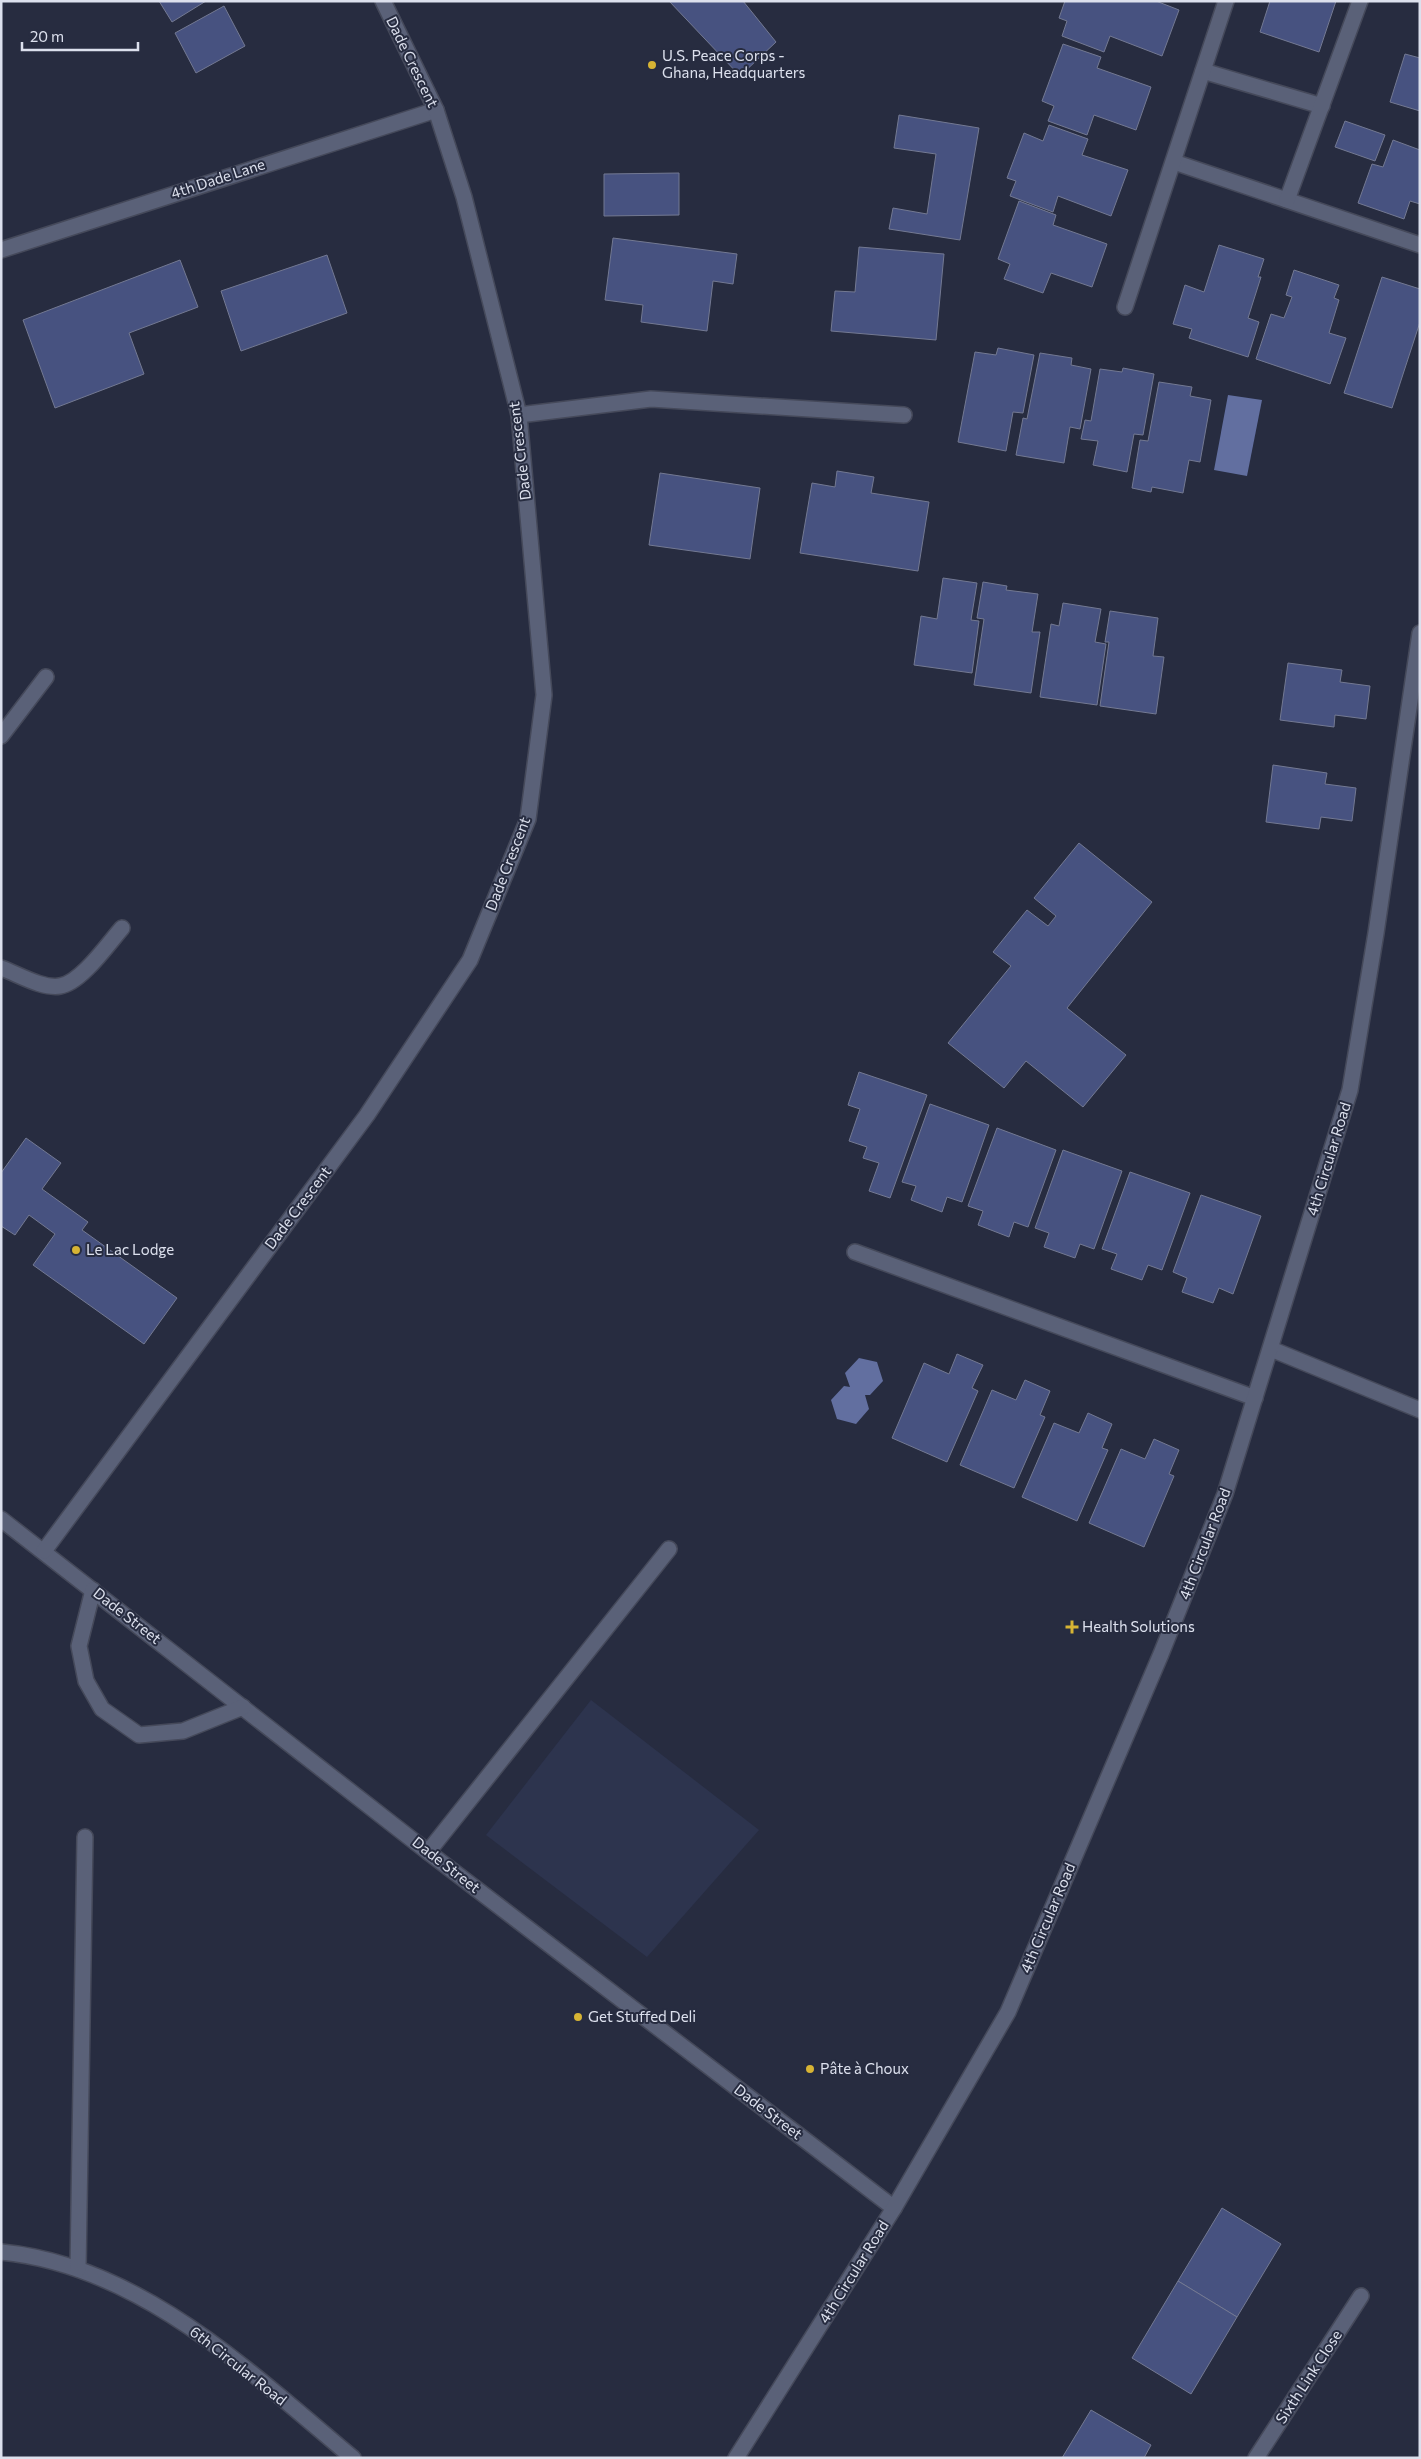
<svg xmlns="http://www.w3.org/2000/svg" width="1421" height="2459" viewBox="0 0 1421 2459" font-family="Commissioner,sans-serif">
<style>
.built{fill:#2d344e}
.water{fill:#626fa0}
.building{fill:#475280;stroke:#737992}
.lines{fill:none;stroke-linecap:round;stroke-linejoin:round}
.minor-casing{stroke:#45495a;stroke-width:18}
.minor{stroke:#5a6178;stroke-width:15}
.poi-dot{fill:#d7b434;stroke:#272c40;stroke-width:2}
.labels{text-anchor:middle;stroke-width:4;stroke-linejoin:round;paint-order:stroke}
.poi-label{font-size:15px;fill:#dce0ed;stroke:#272c40;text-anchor:start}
.street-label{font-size:15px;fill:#dce0ed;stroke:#272c40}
</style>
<rect width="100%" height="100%" fill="#272c40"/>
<polygon class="built" points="591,1700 759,1830 647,1957 486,1835"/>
<g class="water">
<polygon points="1228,395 1262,400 1247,476 1214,470"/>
<polygon points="859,1358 877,1362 883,1381 870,1395 865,1395 869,1409 856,1424 837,1419 831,1400 844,1386 850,1387 845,1373"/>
</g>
<g class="building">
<polygon points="159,1 206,1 172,22"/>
<polygon points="669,1 743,1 776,42 740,76"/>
<polygon points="1065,1 1156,1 1179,10 1162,56 1110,36 1104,52 1062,36 1067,21 1059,18"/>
<polygon points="1270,1 1336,1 1319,52 1260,32"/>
<polygon points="224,6 245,46 196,73 175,33"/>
<polygon points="1063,44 1101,57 1097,68 1151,87 1136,130 1094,115 1087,135 1048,121 1054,106 1042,101"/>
<polygon points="1405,54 1420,58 1420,111 1390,102"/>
<polygon points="899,115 979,128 960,240 889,229 893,208 927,214 936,154 894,148"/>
<polygon points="1345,121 1385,135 1375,161 1335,147"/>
<polygon points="1049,125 1088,139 1082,155 1128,170 1111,216 1058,196 1053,212 1010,196 1016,181 1007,178 1024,133 1043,141"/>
<polygon points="1393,140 1420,150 1420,204 1410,201 1404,219 1358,203 1372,164 1383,167"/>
<polygon points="679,173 679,215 604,216 604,174"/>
<polygon points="1019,201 1056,215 1053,225 1107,244 1092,287 1051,273 1043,293 1004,279 1010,264 998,259"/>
<polygon points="613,238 737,254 733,284 713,281 707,331 641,322 643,305 605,300"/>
<polygon points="1219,245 1264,259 1258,277 1261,277 1248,318 1259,322 1248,357 1189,338 1192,329 1173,324 1185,285 1204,292"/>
<polygon points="859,247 944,254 936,340 831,331 835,291 855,292"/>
<polygon points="327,255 347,313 241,351 221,291"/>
<polygon points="180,260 198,307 129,333 144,374 55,408 23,320"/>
<polygon points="1294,270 1339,285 1334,298 1339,300 1329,333 1346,338 1330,384 1256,359 1271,314 1284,318 1292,297 1286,295"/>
<polygon points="1382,277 1420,289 1420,322 1392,408 1344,393"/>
<polygon points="998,348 1034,355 1023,413 1013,412 1006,451 958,442 975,352 996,355"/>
<polygon points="1040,353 1072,358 1071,365 1091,369 1080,429 1070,427 1064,463 1016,455 1023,418 1027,419"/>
<polygon points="1123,368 1154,374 1143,435 1134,434 1127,472 1093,465 1098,441 1081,439 1085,420 1091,421 1100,369 1122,372"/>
<polygon points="1159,382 1192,387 1190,396 1211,400 1200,462 1189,460 1183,493 1152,487 1151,492 1132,488 1140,440 1148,441"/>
<polygon points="837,471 874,477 871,493 929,502 918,571 800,553 812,483 835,487"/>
<polygon points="660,473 760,488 750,559 649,545"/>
<polygon points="943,578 977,583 971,620 979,621 972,673 914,665 921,616 937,619"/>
<polygon points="983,582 1007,586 1006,590 1038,594 1032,632 1040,632 1031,693 974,685 984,619 977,618"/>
<polygon points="1063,603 1101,609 1095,642 1106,644 1097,705 1040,697 1051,624 1059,626"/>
<polygon points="1110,611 1158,618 1153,656 1164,657 1156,714 1100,706 1109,642 1105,642"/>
<polygon points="1288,663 1342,670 1340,682 1370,686 1366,719 1335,715 1334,727 1280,720"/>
<polygon points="1273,765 1327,773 1325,784 1356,788 1352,821 1321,817 1319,829 1266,822"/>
<polygon points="1079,843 1152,902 1067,1008 1126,1055 1083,1107 1026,1061 1004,1088 948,1043 1011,966 993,952 1027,910 1048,926 1056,916 1034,898"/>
<polygon points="859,1072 927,1095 890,1198 869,1191 879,1163 863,1158 867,1147 849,1141 860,1109 848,1105"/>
<polygon points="930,1104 989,1125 962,1202 947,1197 942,1212 911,1200 916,1186 902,1182"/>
<polygon points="997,1128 1056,1150 1028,1227 1014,1222 1009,1237 978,1225 983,1211 968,1206"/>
<polygon points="26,1138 61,1163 42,1189 88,1222 82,1230 177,1298 144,1344 33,1265 55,1234 29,1215 15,1235 1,1226 1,1173"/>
<polygon points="1063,1150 1122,1171 1094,1249 1080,1244 1075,1258 1044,1247 1049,1233 1035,1228"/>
<polygon points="1130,1172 1190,1193 1162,1270 1148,1265 1142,1280 1111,1269 1117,1254 1102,1249"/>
<polygon points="1201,1195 1261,1216 1233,1294 1219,1288 1213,1303 1182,1292 1187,1278 1173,1272"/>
<polygon points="957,1354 983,1365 972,1388 978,1391 947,1462 892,1438 924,1363 949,1374"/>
<polygon points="1025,1380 1050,1391 1040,1415 1045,1417 1014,1488 960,1465 992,1390 1016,1400"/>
<polygon points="1088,1413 1112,1424 1102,1448 1108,1450 1077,1521 1022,1497 1054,1423 1079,1433"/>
<polygon points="1154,1439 1179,1450 1169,1474 1174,1476 1144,1547 1089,1523 1121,1449 1145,1459"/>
<polygon points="1222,2208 1281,2244 1237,2317 1178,2281"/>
<polygon points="1178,2281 1237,2317 1191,2394 1132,2358"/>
<polygon points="1091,2410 1151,2445 1144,2458 1062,2458"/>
</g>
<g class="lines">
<g class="minor-casing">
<g id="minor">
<polyline points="1203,71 1322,106"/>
<polyline points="1174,162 1420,245"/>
<polyline points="1287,200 1360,1"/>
<polyline points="1,250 436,110"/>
<polyline points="1125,307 1226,1"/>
<polyline points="519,415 651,399 904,415"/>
<polyline points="1,736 46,677"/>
<path d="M1,968c17,6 41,21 59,18 21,-3 48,-42 62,-58"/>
<polyline points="855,1252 1255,1398"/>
<polyline points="1271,1349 1420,1410"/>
<polyline points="1,1519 428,1852 894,2208"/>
<polyline points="44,1551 367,1115 470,960 528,819 544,695 519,415 464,197 436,110 383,1"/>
<polyline points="93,1590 79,1646 86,1681 102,1709 139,1735 183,1731 243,1707"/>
<polyline points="428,1852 669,1549"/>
<path d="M1,2252c139,13 250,121 352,206"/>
<polyline points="78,2269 85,1837"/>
<polyline points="736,2458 894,2208 1008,2012 1161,1654 1225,1494 1350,1090 1376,933 1420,633"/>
<polyline points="1256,2458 1361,2296"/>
</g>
</g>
<use href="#minor" class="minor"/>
</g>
<g class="poi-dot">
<circle cx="652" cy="65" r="5"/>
<circle cx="76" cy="1250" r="5"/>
<path d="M1069.5 1619.5h5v5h5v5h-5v5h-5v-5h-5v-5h5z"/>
<circle cx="578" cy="2017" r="5"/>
<circle cx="810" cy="2069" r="5"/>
</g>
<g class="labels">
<g class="poi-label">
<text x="662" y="61">U.S. Peace Corps -<tspan x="662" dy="17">Ghana, Headquarters</tspan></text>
<text x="86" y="1255">Le Lac Lodge</text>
<text x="1082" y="1632">Health Solutions</text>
<text x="588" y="2022">Get Stuffed Deli</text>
<text x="820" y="2074">Pâte à Choux</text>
</g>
<g class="street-label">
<text transform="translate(412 62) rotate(64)" y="5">Dade Crescent</text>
<text transform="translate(218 179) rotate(-18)" y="5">4th Dade Lane</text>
<text transform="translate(520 451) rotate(-97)" y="5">Dade Crescent</text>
<text transform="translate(508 864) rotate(-69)" y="5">Dade Crescent</text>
<text transform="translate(1329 1159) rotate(-73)" y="5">4th Circular Road</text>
<text transform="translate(298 1208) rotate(-53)" y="5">Dade Crescent</text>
<text transform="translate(1205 1544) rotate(-69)" y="5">4th Circular Road</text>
<text transform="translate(127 1616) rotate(38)" y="5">Dade Street</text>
<text transform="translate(446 1865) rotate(38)" y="5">Dade Street</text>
<text transform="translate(1048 1918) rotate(-67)" y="5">4th Circular Road</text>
<text transform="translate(768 2112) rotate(37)" y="5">Dade Street</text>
<text transform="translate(854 2272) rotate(-58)" y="5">4th Circular Road</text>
<text transform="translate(238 2366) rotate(38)" y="5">6th Circular Road</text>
<text transform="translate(1309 2377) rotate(-57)" y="5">Sixth Link Close</text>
</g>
</g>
<rect width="1421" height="2459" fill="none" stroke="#dce0ed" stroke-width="5"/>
<path d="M22 42v8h116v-8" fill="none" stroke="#dce0ed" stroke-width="2.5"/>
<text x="30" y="42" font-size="15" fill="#dce0ed" stroke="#272c40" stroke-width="4" paint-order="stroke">20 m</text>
</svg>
